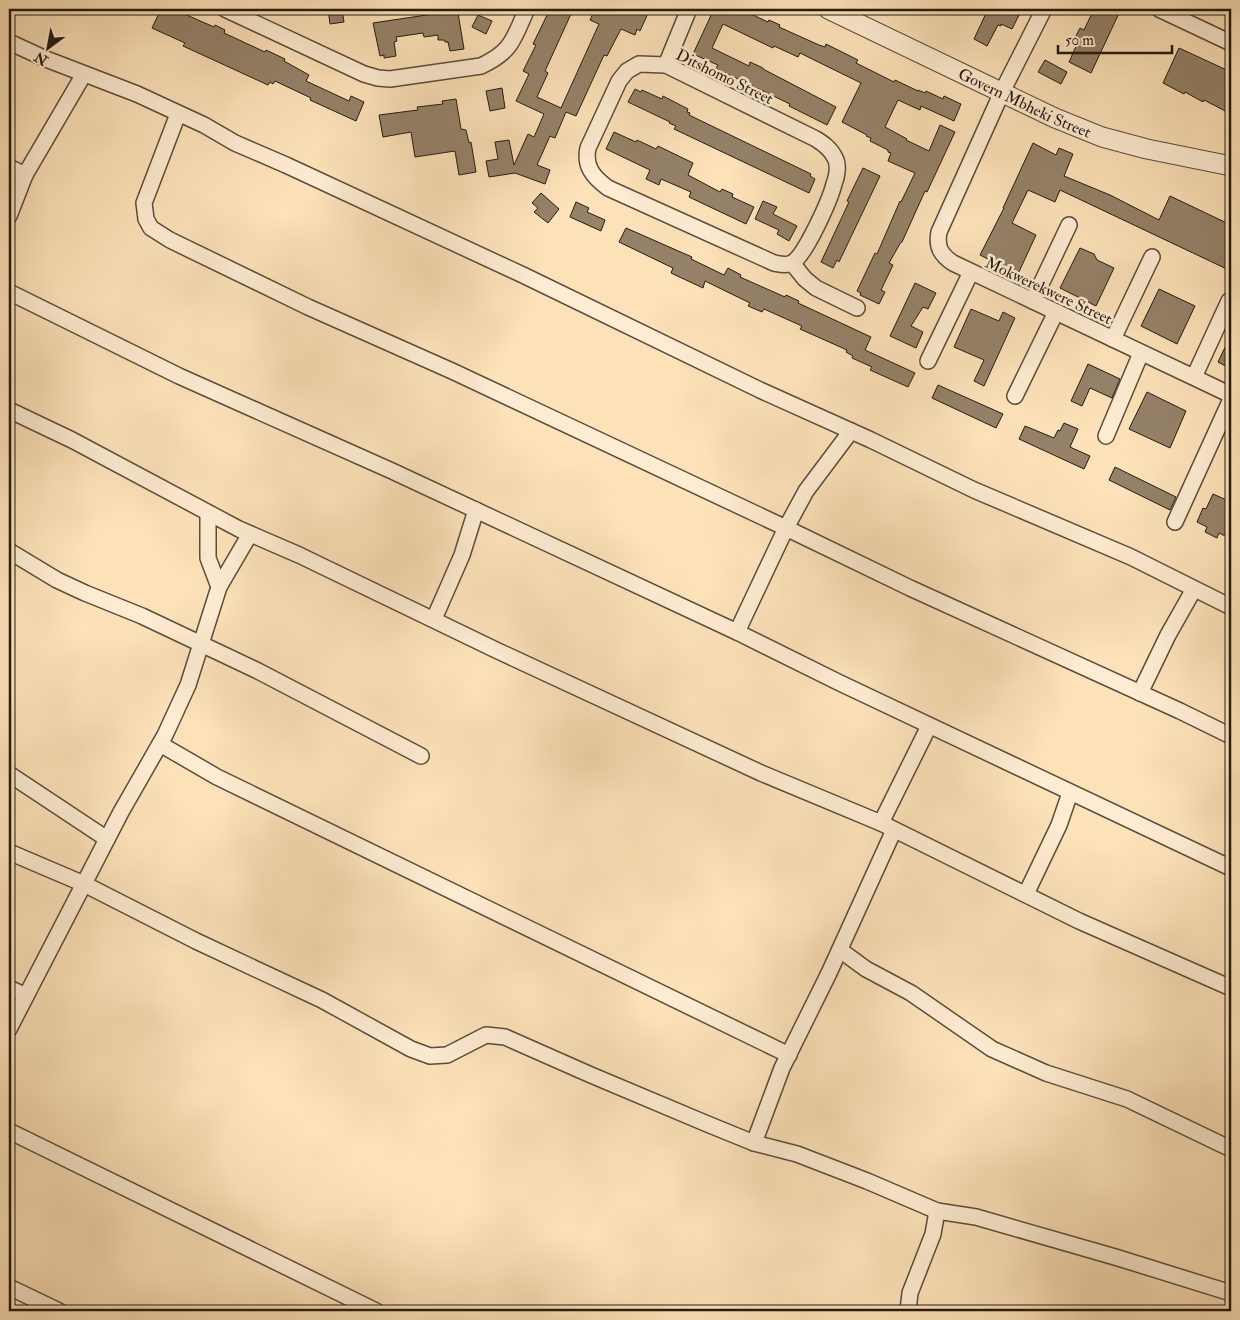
<svg xmlns="http://www.w3.org/2000/svg" width="1240" height="1320" viewBox="0 0 1240 1320" font-family="'IM FELL Double Pica',serif">
<style>
.building{fill:#958269;stroke:#241a12}
.lines{fill:none;stroke-linecap:round;stroke-linejoin:round}
.minor-casing{stroke:#5a4c3c;stroke-width:18}
.tertiary-casing{stroke:#5a4c3c;stroke-width:21}
.minor{stroke:#feecd2;stroke-width:15}
.tertiary{stroke:#feecd2;stroke-width:19}
.labels{text-anchor:middle;stroke-width:5;stroke-linejoin:round;paint-order:stroke}
.street-label{font-size:16px;fill:#241a12;stroke:#feecd2}
</style>
<rect width="100%" height="100%" fill="#fde2b9"/>
<filter id="stains"><feTurbulence type="fractalNoise" baseFrequency=".004" numOctaves="4"/><feColorMatrix values="0 0 0 0 .2 0 0 0 0 .09 0 0 0 0 .02 0 0 0 .5 -.17"/></filter>
<radialGradient id="worn" r=".72"><stop offset=".6" stop-color="#630" stop-opacity="0"/><stop offset="1" stop-color="#630" stop-opacity=".3"/></radialGradient>
<g class="building">
<polygon points="161,9 173,9 214,27 215,25 225,30 224,33 265,52 266,50 285,59 284,61 309,75 306,81 349,101 351,96 364,102 356,121 310,100 311,98 275,81 273,84 270,82 268,85 183,46 185,43 152,28"/>
<polygon points="328,9 342,9 344,22 330,24"/>
<polygon points="550,9 560,9 571,14 545,71 548,73 537,97 561,108 599,24 590,20 595,9 650,9 640,31 637,29 635,35 621,29 607,56 604,55 576,116 566,112 555,138 550,136 537,165 550,170 545,184 515,173 489,177 486,161 498,159 495,142 509,140 514,165 528,134 534,137 544,114 516,101 529,74 523,71 536,45 533,44"/>
<polygon points="714,9 740,9 768,22 769,20 780,25 779,27 819,45 825,47 826,44 858,60 856,63 894,82 895,80 918,91 918,90 925,93 926,91 943,99 944,96 961,104 954,121 921,106 920,110 898,100 885,127 907,139 906,140 929,151 940,125 955,132 927,192 925,191 902,242 901,242 889,263 893,265 882,288 881,290 885,292 879,304 860,295 861,293 857,291 875,253 877,254 900,201 901,202 915,173 888,161 891,153 888,152 888,150 870,141 871,138 866,136 867,135 842,122 861,83 800,53 798,57 774,46 773,48 723,24 712,48 749,66 750,62 763,68 763,69 836,107 827,125 789,106 790,104 721,71 716,68 718,65 693,54"/>
<polygon points="988,9 1019,9 1017,14 1019,15 1012,29 1001,24 1001,26 998,25 987,46 974,39"/>
<polygon points="1094,9 1121,9 1091,73 1069,62 1078,42 1074,40 1080,28 1084,30"/>
<polygon points="453,11 453,14 458,13 464,49 450,51 448,42 445,42 444,40 438,40 438,35 424,37 423,33 396,37 397,41 394,42 396,56 384,58 384,55 380,56 373,23"/>
<polygon points="478,15 492,21 486,34 472,27"/>
<polygon points="1179,48 1231,72 1231,90 1227,99 1231,102 1231,114 1204,100 1203,102 1185,92 1184,94 1163,83"/>
<polygon points="1045,60 1067,72 1061,84 1038,72"/>
<polygon points="502,88 505,108 490,111 486,91"/>
<polygon points="635,89 641,92 642,90 662,99 663,96 688,109 687,112 690,113 689,115 811,174 810,176 815,179 809,193 674,129 676,126 669,123 670,122 628,102"/>
<polygon points="456,99 461,129 466,130 469,143 471,142 476,172 459,175 455,151 415,157 411,132 383,137 379,115 418,110 417,107 443,104 442,101"/>
<polygon points="614,132 636,142 637,140 656,149 658,146 693,163 688,175 720,192 722,189 733,194 732,197 754,207 746,224 689,197 691,192 661,179 659,185 646,179 650,170 606,149"/>
<polygon points="1033,143 1056,155 1059,148 1073,154 1064,176 1110,195 1159,220 1170,196 1231,225 1231,271 1060,190 1055,202 1028,190 1012,223 1036,235 1018,274 980,255 1004,208 1003,208"/>
<polygon points="863,168 880,176 839,262 837,260 833,268 821,262 849,202 847,201"/>
<polygon points="541,193 559,209 548,223 534,212 538,208 532,203"/>
<polygon points="763,201 777,207 773,214 797,226 789,241 777,234 779,230 755,219"/>
<polygon points="576,202 589,208 587,212 605,220 601,231 570,217"/>
<polygon points="626,228 692,257 691,259 724,275 728,268 741,275 740,277 785,297 786,295 799,301 798,303 871,337 865,350 915,373 908,387 870,370 872,367 852,358 853,356 846,352 847,350 800,329 802,326 764,309 762,312 748,306 750,303 705,281 703,288 671,273 673,268 619,242"/>
<polygon points="1080,248 1094,254 1097,260 1114,268 1096,306 1060,288"/>
<polygon points="915,283 936,293 928,309 923,307 911,326 923,332 916,348 890,336"/>
<polygon points="1159,289 1195,306 1177,344 1141,326"/>
<polygon points="971,309 999,321 1003,312 1015,318 984,386 974,381 984,360 954,347"/>
<polygon points="1231,335 1231,369 1218,362"/>
<polygon points="1088,364 1120,379 1112,398 1090,388 1082,406 1071,401"/>
<polygon points="938,385 1003,414 996,428 932,398"/>
<polygon points="1147,392 1186,411 1170,448 1129,429"/>
<polygon points="1064,423 1078,429 1070,447 1090,456 1084,469 1019,439 1025,426 1054,438 1058,430 1060,431"/>
<polygon points="1115,467 1176,497 1170,510 1109,480"/>
<polygon points="1213,494 1231,502 1231,507 1226,519 1231,522 1231,539 1219,533 1217,538 1205,532 1207,527 1197,522 1203,508 1206,509"/>
</g>
<g class="lines">
<g class="minor-casing">
<g id="minor">
<path d="M225,9l139,65 14,4 12,1 91,-13c32,-15 32,-27 46,-57"/>
<path d="M1044,9l-42,83 -63,140c-3,15 2,23 14,31l278,132"/>
<polyline points="1159,9 1231,43"/>
<polyline points="9,42 46,59 137,94 204,125 235,143 286,165 525,276 760,390 871,440 974,490 1131,557 1231,607"/>
<path d="M639,64l27,1 150,74c8,5 15,10 19,19 4,7 2,19 -1,26 -4,16 -29,72 -42,79 -6,3 -12,1 -18,0l-166,-75c-15,-11 -24,-22 -20,-40l31,-67 8,-10z"/>
<polyline points="666,65 689,9"/>
<polyline points="178,114 144,203 146,219 151,228 170,240 308,307 452,371 786,528 910,588 1180,711 1231,736"/>
<polyline points="9,167 25,175"/>
<polyline points="9,216 25,175 84,74"/>
<polyline points="792,263 805,279 816,288 857,308"/>
<polyline points="9,292 179,376 392,471 737,632 840,683 1231,868"/>
<polyline points="1033,301 1069,225"/>
<polyline points="1113,339 1152,257"/>
<polyline points="928,361 971,272"/>
<polyline points="1194,377 1229,301"/>
<polyline points="1015,396 1056,312"/>
<polyline points="9,410 72,440 239,529 299,555 498,651 761,773 881,823 1079,921 1231,988"/>
<polyline points="1106,436 1141,353"/>
<polyline points="208,514 208,558 219,587"/>
<polyline points="1175,522 1231,399"/>
<polyline points="9,551 57,580 85,593 142,616 256,670 421,756"/>
<polyline points="434,619 462,555 476,510"/>
<polyline points="737,632 786,528 806,491 851,431"/>
<polyline points="1140,693 1168,635 1194,589"/>
<polyline points="160,744 217,777 789,1055"/>
<polyline points="9,774 107,839"/>
<polyline points="881,823 929,726"/>
<polyline points="9,852 84,884 196,941 322,1000 411,1049 430,1056 447,1055 486,1035 505,1037 591,1075 705,1123 754,1143 797,1154 867,1181 937,1211 976,1217 1115,1257 1231,1293"/>
<polyline points="1026,894 1059,825 1070,793"/>
<polyline points="840,950 866,969 911,993 992,1049 1046,1073 1127,1099 1231,1149"/>
<polyline points="9,988 26,996"/>
<polyline points="9,1029 121,812 165,735 188,685 219,587 250,534"/>
<polyline points="9,1131 376,1311"/>
<polyline points="754,1143 782,1068 829,973 894,830"/>
<polyline points="9,1287 59,1311"/>
<polyline points="908,1311 910,1293 933,1234 937,1211"/>
</g>
</g>
<g class="tertiary-casing">
<g id="tertiary">
<path id="s1" d="M828,9l227,109 47,19 45,12 84,17"/>
</g>
</g>
<use href="#minor" class="minor"/>
<use href="#tertiary" class="tertiary"/>
</g>
<g class="labels">
<g class="street-label">
<text transform="translate(725 76) rotate(26)" y="6">Ditshomo Street</text>
<text dy="6" stroke="none"><textPath href="#s1" startOffset="218">Govern Mbheki Street</textPath></text>
<text transform="translate(1049 290) rotate(25)" y="6">Mokwerekwere Street</text>
</g>
</g>
<rect width="1240" height="1320" fill="none" stroke="#fde2b9" stroke-width="30"/>
<rect x="10" y="10" width="1220" height="1300" fill="none" stroke="#241a12" stroke-width="2.5"/>
<rect x="15" y="15" width="1210" height="1290" fill="none" stroke="#241a12"/>
<g transform="translate(48 48) rotate(212)" stroke="#feecd2" stroke-width="4" paint-order="stroke">
<path d="M0-4L9 19L0 12L-9 19Z" fill="#241a12"/>
<text y="-8" font-size="14" font-weight="bold" text-anchor="middle" fill="#241a12">N</text>
</g>
<path d="M1058 45v8h114v-8" fill="none" stroke="#241a12" stroke-width="2.5"/>
<text x="1065" y="45" font-size="15" fill="#241a12" stroke="#feecd2" stroke-width="4" paint-order="stroke">50 m</text>
<rect width="100%" height="100%" filter="url(#stains)"/>
<rect width="100%" height="100%" fill="url(#worn)"/>
</svg>
